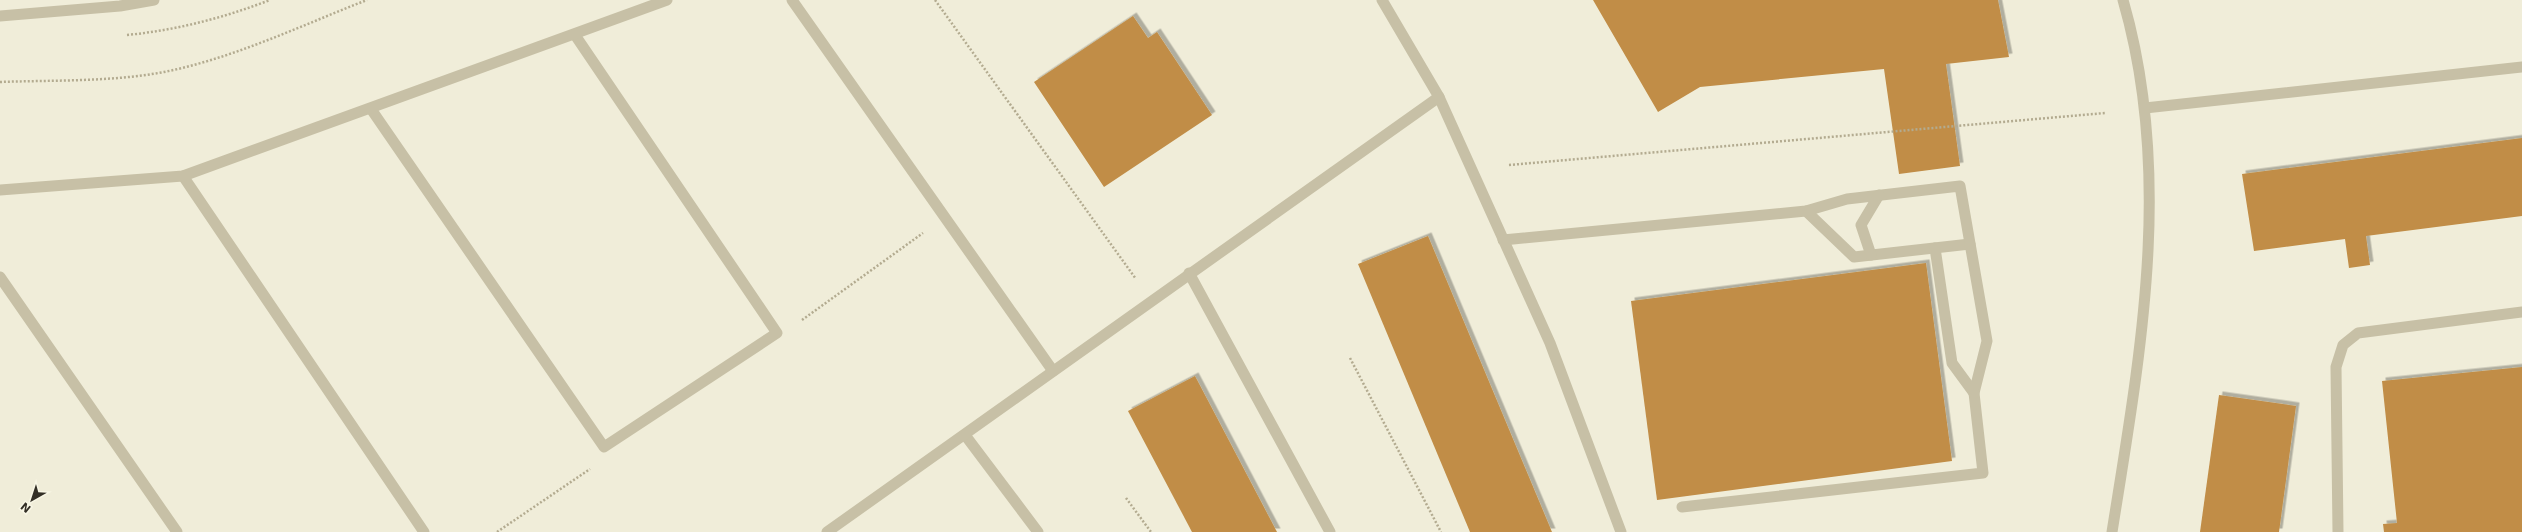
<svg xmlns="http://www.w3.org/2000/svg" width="2522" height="532" viewBox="0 0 2522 532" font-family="'DejaVu Sans',sans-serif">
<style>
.building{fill:#c18d46;filter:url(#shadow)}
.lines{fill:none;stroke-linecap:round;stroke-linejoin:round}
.path{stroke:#b3ab90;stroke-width:2.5;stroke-dasharray:2 2;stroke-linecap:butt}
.service{stroke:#c7c0a6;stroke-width:11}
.minor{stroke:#c7c0a6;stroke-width:11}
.tertiary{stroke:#c7c0a6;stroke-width:11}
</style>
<defs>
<filter id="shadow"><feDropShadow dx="3.5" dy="-3.5" stdDeviation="0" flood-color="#0004"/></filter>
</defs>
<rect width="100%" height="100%" fill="#f0edd9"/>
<g class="building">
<polygon points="1593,0 1998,0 2009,57 1946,64 1960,166 1899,174 1884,69 1700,87 1658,112"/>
<polygon points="1133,16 1148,38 1157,32 1212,115 1104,187 1034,82"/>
<polygon points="2522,138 2522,216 2366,236 2370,265 2349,268 2345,239 2254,251 2242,174"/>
<polygon points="1428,236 1552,532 1470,532 1358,264"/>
<polygon points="1926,263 1952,461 1657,500 1631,301"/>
<polygon points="2522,367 2522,532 2384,532 2383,524 2397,523 2382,381"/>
<polygon points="1195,376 1277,532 1192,532 1128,411"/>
<polygon points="2219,395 2296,406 2279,532 2200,532"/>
</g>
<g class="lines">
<g class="path">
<polyline points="935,0 1136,279"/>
<path d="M127,35c50,-5 96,-17 143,-35"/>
<path d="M0,82c54,-2 111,0 164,-10 70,-14 136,-46 203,-72"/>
<polyline points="1509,165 2105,113"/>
<polyline points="802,320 923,233"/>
<polyline points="1350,358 1441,532"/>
<polyline points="1126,498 1151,532"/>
<polyline points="497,532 590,469"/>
</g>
<g class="service">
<polyline points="1806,211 1854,257 1970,244"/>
<polyline points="1503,240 1806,211 1847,199 1960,186 1987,341 1974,393 1983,473 1682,507"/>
<polyline points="1935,248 1952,363 1974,393"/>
<polyline points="1871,255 1861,225 1879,195"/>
<polyline points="1189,273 1330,532"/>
<polyline points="965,435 1038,532"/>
<polyline points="2338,532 2336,367 2343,345 2358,333 2522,312"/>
</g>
<g class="minor">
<polyline points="792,0 1053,371"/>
<polyline points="1382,0 1439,97 1550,343 1621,532"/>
<polyline points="2145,108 2522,67"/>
<polyline points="371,109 604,447 777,333 575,35"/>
<polyline points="183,176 424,532"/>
<polyline points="0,190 183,176 667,0"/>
<polyline points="0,277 177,532"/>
<polyline points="827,532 1439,97"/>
</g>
<g class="tertiary">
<polyline points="0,16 120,6 154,0"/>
<path d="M2112,532c28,-176 62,-356 11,-532"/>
</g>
</g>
<g transform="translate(32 500) rotate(219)" stroke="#f8f6e5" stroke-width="3" paint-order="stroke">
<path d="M0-3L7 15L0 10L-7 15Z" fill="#332f26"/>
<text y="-6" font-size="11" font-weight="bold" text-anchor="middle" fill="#332f26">N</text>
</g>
</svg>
